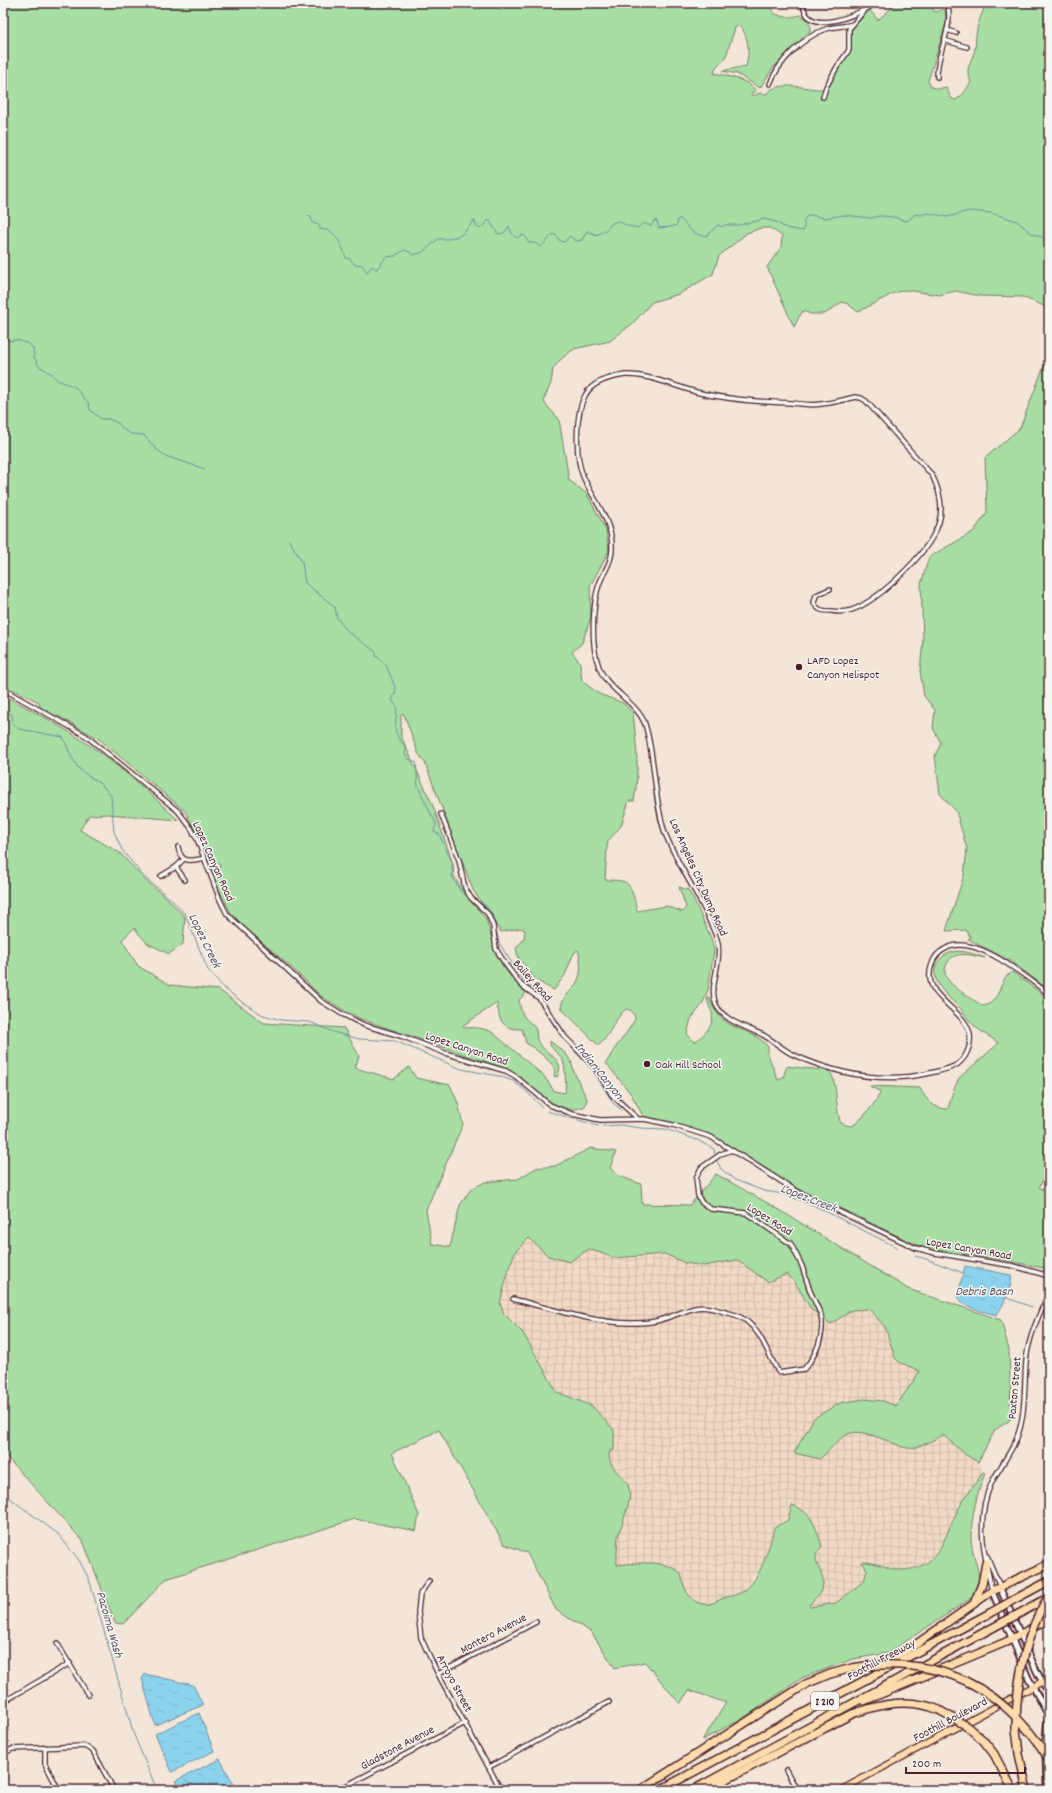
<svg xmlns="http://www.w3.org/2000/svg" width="1052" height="1793" viewBox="0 0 1052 1793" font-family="Dekko,sans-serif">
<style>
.industrial{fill:url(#industrial-grid)}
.green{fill:#a6dea3;stroke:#787e67}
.water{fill:url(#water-ripples);stroke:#718b9f}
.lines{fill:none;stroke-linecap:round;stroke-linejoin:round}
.stream{stroke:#718b9f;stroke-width:1}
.minor-casing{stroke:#4a1f2b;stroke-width:6}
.tertiary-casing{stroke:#4a1f2b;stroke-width:8}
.primary-casing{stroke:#4a1f2b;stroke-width:8}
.motorway-casing{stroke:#4a1f2b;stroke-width:10}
.minor{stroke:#f6f6f2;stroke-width:3.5}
.tertiary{stroke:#f6f6f2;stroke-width:4.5}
.primary{stroke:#fedbac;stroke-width:5.5}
.motorway{stroke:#fedbac;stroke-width:7}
.motorway-bridge-casing{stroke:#4a1f2b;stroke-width:10;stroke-linecap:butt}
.motorway-bridge{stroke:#fedbac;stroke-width:7}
.poi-dot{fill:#4a1f2b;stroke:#f6f6f2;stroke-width:1.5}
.labels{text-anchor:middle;stroke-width:3;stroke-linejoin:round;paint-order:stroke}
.shield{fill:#f6f6f2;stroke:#7e6067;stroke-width:1}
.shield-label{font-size:11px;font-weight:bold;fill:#4a1f2b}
.poi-label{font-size:12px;fill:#4a1f2b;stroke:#f6f6f2;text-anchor:start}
.street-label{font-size:12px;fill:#4a1f2b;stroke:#f6f6f2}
.water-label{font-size:13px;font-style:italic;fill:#5e5565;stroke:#f6f6f2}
</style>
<defs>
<pattern id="industrial-grid" width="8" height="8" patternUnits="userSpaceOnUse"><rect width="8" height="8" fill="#f1dbc6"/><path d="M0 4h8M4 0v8" fill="none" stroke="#d0bcaa"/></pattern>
<pattern id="water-ripples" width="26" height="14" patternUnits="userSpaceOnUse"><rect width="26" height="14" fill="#8bd3ec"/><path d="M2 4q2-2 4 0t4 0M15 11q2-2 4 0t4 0" fill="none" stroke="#79b5cb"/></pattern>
</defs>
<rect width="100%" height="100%" fill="#f3e6d8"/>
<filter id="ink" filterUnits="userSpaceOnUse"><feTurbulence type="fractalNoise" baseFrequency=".025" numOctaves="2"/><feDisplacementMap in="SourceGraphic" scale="8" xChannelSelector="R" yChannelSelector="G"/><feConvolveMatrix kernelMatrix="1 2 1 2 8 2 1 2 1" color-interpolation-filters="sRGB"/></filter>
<g filter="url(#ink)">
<polygon class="industrial" points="529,1238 548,1256 589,1249 615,1258 665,1254 685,1263 704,1266 737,1260 768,1282 787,1274 794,1281 811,1309 831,1324 852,1310 869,1309 885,1327 895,1358 899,1362 920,1371 896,1406 883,1401 864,1399 840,1403 818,1415 794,1453 820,1459 846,1434 855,1431 919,1446 943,1435 966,1455 978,1462 983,1472 955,1515 944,1543 938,1553 924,1565 901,1570 871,1562 865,1567 867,1575 864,1581 836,1603 810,1607 809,1605 819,1594 823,1579 815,1561 818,1550 817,1529 803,1509 792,1505 788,1520 774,1528 768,1553 763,1564 744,1591 710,1604 702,1604 689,1596 683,1587 681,1573 650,1562 617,1565 618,1539 629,1488 610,1462 609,1455 610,1451 592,1406 557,1392 523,1333 504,1314 500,1303 509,1268 515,1252"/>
<g class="green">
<path d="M3,3h770l-1,4 2,6c9,5 16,5 26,2l7,4 4,8 -1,4 -37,37 -13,20 -23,-14 -15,-3 24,-5c4,-13 3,-31 -7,-41l-4,3 -10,31 -9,8 -2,6c13,3 34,6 42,18l-5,2 1,3 8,-3 6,1c14,-16 42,-3 61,-5l13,-24 9,-12 2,-24 19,-19 8,10 19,-17h20l6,3h8l4,6 10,-3 1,14 -18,58 3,6 7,2 8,-2 5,11 4,2c7,-3 13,-12 16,-19 -8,-11 2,-21 4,-33 1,-4 0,-8 1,-12 1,-12 6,-22 10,-33h63v305l-27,-11 -42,-1 -25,-5 -15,4 -35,-5 -11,3 -36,19 -10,-8 -6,-2 -17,12h-14l-8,-3 -4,6 -5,10 -27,-60 14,-20 1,-11 -12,-8h-9l-14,5 -28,23 -6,18 -34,20 -27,8 -19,21 -23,18 -36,8 -14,11 -7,9 -2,14 -7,16 1,5 14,15 10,61 18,14 19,36 3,21 -19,35 1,31 -9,26 -10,9 8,11 2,18 17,13 24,9 10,10c3,29 7,59 1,88h-5l-8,25 -13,15 -1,7 -2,32c6,0 15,0 20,2 8,5 10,21 12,29l29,-5 17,6 3,-5 -7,-20 9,3 6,10 17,38 3,12 -6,40 -6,15 -11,14 -4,15 8,8c8,-7 20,-16 17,-29 -2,-5 -4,-9 -5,-15h2c14,37 41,26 59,49v8l10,25 5,-2 3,-10 2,-2c9,2 36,3 41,6 9,5 6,40 12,51 3,1 7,3 10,3 6,0 29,-28 29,-34l-10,-6 50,2c6,12 14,21 28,21l4,-15 7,-16 40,-35c-9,-6 -22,-13 -29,-22 -4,-4 -6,-8 -9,-12 -13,-12 -41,-36 -17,-53 12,-9 28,-3 41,2 -14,-3 -33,-9 -39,8 -2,6 -1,10 3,15 8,10 23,17 33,25 14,-1 17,-17 23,-28 1,-2 5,-4 7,-6l37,27v179l-3,-2 -7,11 10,6v76l-46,-9 -74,-11 -10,-3 -126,-60 -81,-51 -69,-19 -12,-22 -25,-31c8,-16 21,-28 29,-44 -1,-6 -3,-9 -9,-10 -12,9 -15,26 -27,36l-2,-1 -33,-33 -3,-4c3,-14 11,-14 16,-25 5,-9 4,-22 1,-32l-4,3 -9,22 -11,15c-9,-4 -16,-8 -22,-15 -4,-6 -7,-11 -13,-15l-3,-12 8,-9 1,-9 -5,-2 -19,4 -28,-42 -48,-127 -7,-10 -14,-39 -3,1v21l32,70 20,58 1,12 8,14 24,29 12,40 15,21 13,13 -7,7c1,5 2,11 4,15 3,6 11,9 13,15 1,4 0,8 2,12 7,13 29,16 19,35l-3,-1 1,-8c-9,-11 -18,-18 -29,-25l-4,-14c-20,1 -23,-9 -25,-26l-35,23 3,2c9,-1 21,0 28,5l51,43 10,15 11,2c1,-8 1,-27 -3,-34 -4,-7 -13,-10 -12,-18l15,12 6,8 3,11 13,27 -2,7c-28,15 -53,-24 -76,-36l-148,-51 -16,-8 -26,-16 -15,-16 -68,-60 -5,-6 -13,-25 -7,-17 10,-5 -4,-5h-9l-10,-24 -13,-26 -86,-72 -41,-23 -6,-1 -11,-6 -2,-7 -36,-17z"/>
<polygon points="1049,353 1049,990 1012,962 968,939 971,938 966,930 946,931 964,875 967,849 956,811 940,794 935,756 941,743 933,728 935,710 924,696 920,671 923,639 921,584 929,557 973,532 987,513 985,458 1020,428"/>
<path d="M3,695c30,16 61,32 89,52 31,22 59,47 86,73l-70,-6 -19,1 -9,15 40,23 25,27 22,18 18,19 -2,27 -14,10 -22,-11 -13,-15 -12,12 16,26 32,19 49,5 45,33 80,5 15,28 -4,12 39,11 15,-12 7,11 34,7 8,18 5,21 -37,86 6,34 18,3 10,-42 11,-16 14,-7 33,-3 18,-11 19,-2 36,-18 25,4 -6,16 9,8 22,8 1,20 48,1 26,-31 62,35 130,80 93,31 8,30 2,61 -1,9 -15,10 -17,32 -12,-7 -23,-20c-10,5 -23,13 -35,13 -6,0 -14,-5 -20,-7 -41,-16 -39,-10 -68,18l-26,-6 20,-35 26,-15 24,-4 19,2 13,5 24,-35 -21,-9 -4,-4 -10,-31 -16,-18 -17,1 -21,14 -20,-15 -17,-28 -7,-7 -19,8 -31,-22 -33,6 -19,-3 -20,-9 -50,4 -26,-9 -20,13 -21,-6 -19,-18 -14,14 -6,16 -9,35 4,11 19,19 34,59 35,14 22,24v20l-4,1c-5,16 15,24 19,37 4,12 -8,36 -11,49 -1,9 -1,19 -1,28 21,-2 46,-6 64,8 2,15 9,33 28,31 5,-1 10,-4 14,-6 6,-2 15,-3 21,-7 17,-13 25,-43 30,-63l14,-8 4,-15c20,7 24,22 30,41 -15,16 3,23 1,38 -1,8 -8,15 -14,21l1,2 26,-4 28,-22 3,-11 -5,-8c14,-1 26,8 39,8 37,-1 41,-27 54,-54 7,-16 19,-30 28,-44l2,1c-8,21 -13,40 -14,62 -1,23 18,45 -1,64l-82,54 -35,6 -51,19 -60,41 -40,21 24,-37 -37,-13 -9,14 -35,-42 -30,6 -24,-36 -35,-22 -29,-57 -23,-9 -65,-114 -47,23 27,62 -3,16 -61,-12 -189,60 -43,45 -8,-1 -32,-82 -80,-88z"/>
</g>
<g class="water">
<path d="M965,1266l46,9c3,8 -9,34 -15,40 -14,-4 -30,-6 -39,-18z"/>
<polygon points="145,1674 193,1685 203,1705 155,1725 142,1679"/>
<polygon points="199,1713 214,1751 172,1772 155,1734"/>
<polygon points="220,1759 237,1790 180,1790 175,1781"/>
</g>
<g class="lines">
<g class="stream">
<path d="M308,216l3,1 2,6 6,2 1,4c4,1 7,1 10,2 8,5 14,19 16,27l4,1 5,6 6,-1 6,8 5,-6 5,3 9,-12 9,-1 9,-6 6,2 3,3 10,-3 15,-13h10l13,-4 8,-8 5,-7 3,7 3,2 9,-9 9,14 6,-1 5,-7 3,8 5,4 5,-3 3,1 4,7h6l6,4 11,-12h4l3,5 5,2 6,-6 6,5 6,-1 5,-9 10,4 10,-6 5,-6 6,-2 10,5 10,2 5,-5 8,3 4,-6 2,1 2,7 11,-1 7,-2 1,-6h3l10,12 8,4 7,1 12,-11 4,2 2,-2h15l25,-6 12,3 10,6 17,3 1,-1v-10l2,-3 5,-2 14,3 19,-3 26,3 10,-2 14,1 11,4 4,-1 6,-6 6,1 6,-2 21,4 21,-6 22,2 26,8 14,12 18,7"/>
<polyline points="3,338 11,341 17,340 29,344 33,348 34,357 39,366 52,374 57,380 75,387 89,404 90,410 101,419 109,419 118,423 124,430 131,434 144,435 155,448 165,456 205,469"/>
<path d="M289,540l13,22 3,21 30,24 2,11 11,14 28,20v4l10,9 9,22 1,4 -4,9 5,7c-1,19 -6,24 9,41l-1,6 3,5 8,3 2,25 18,37 -2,8 5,2 13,28v14l5,9 4,7 8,5"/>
<polyline points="3,709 12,715 13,723 19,729 63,737 71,756 79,769 103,786 111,796 114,832 122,850 144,877 172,900 185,914 208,970 224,988 242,1002 263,1015 281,1020 310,1022 333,1032 359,1039 395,1041 461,1069 499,1076 513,1081 525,1090 542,1107"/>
<polyline points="475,900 485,905 492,913 499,943 525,983 536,991 546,1005"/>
<polyline points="551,1021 560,1035 594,1072 613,1103 621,1110"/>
<polyline points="547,1111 598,1126"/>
<polyline points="603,1126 621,1125 640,1128 665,1129 697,1140 714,1149 715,1154"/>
<polyline points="717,1161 721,1169 735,1180 764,1191 783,1194 813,1205 898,1248"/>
<polyline points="915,1256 926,1259 963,1273"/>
<polyline points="1006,1295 1007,1298 1032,1307"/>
<polyline points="1047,1313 1049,1314"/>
<polyline points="3,1493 58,1534 79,1560 89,1579 134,1735 157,1790"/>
</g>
<g class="minor-casing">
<g id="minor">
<path d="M803,3c2,36 57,11 73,0"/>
<polyline points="947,30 956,33"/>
<polyline points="944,40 967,47"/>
<path d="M937,77c-1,-25 18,-50 10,-74"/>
<path d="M770,84c8,-22 33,-47 56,-55 8,-3 18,-2 27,-5"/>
<polyline points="823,97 826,87 837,67 849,50 849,29 864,11"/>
<path d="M830,589l-14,6 -2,8c4,8 10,8 18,8 10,2 20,0 29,-5 26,-14 70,-56 78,-84 5,-17 0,-33 -7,-47l-66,-74 -5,-3 -6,-1c-11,3 -23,6 -34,7 -10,2 -20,0 -29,-1 -32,-1 -64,-3 -96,-11 -22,-6 -48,-18 -71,-17 -14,2 -32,6 -39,19 -11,18 -11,63 -3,82 9,22 29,44 29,70 1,14 -7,24 -12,36 -8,20 -9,62 -2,82 7,26 38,36 47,60 11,35 8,74 20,109 11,29 30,55 43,84 3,9 9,18 10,27 4,20 -10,42 -2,61 9,17 31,22 47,30 11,6 20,15 31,20 42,19 88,28 132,19 11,-3 23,-4 32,-10 5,-4 9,-10 11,-17 11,-37 -52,-45 -37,-83 2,-7 7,-12 13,-15 28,-18 82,29 104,45"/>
<polyline points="3,689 86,736 178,811 191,828 197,839 220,900 227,914 321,1001 342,1014 364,1025 401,1036 445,1053 506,1071 515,1076 550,1105 572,1114 600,1120 644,1119 673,1125 711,1137 798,1192 916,1248 935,1253 1014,1266 1049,1276"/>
<polyline points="441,814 459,860 465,888 471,898 488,914 493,926 496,949 506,965 521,985 539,998 565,1037 598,1071 612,1095 637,1118"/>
<path d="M178,847c3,17 13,14 27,11"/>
<polyline points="176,867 185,880"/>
<polyline points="161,876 176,867 184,859"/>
<path d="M513,1299c39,10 80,24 120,24 27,1 37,-8 62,-15 9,-2 17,0 26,3 7,2 15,3 21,7 19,11 26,37 37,55l25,-4c13,-14 21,-36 17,-54l-11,-24 -8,-25 -11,-22 -45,-31 -35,-4 -9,-6 -4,-7 -2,-18 5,-10 20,-14 11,-4"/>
<polyline points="987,1556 1000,1587"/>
<polyline points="429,1581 420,1594 418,1612 421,1638 438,1674 501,1790"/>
<path d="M992,1591c-8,-37 -17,-74 0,-109 10,-19 23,-34 28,-54 6,-22 4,-44 6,-66 2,-24 13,-47 23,-69"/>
<polyline points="57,1643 88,1695"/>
<polyline points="438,1674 536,1622"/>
<polyline points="3,1702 70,1663"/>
<polyline points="45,1747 45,1764 59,1790"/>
<polyline points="3,1754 12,1749 84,1746 93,1751 114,1790"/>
<polyline points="489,1767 609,1702"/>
<polyline points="786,1770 797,1790"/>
<polyline points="338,1790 465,1723"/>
</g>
</g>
<g class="tertiary-casing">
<g id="tertiary">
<polyline points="1000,1588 1037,1672 1049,1694"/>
<polyline points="992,1591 1028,1677 1049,1717"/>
</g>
</g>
<g class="primary-casing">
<polyline id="primary" points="841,1790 1049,1678"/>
</g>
<g class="motorway-casing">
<g id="motorway">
<polyline points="1017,1598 1049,1581"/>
<polyline points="975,1601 982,1584 986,1563"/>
<polyline points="1024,1611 1049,1597"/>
<polyline points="880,1666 918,1643 992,1591 1049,1564"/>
<polyline points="864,1701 1006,1642 1049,1619"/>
<polyline points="1016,1728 1019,1754 1027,1790"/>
<polyline points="983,1740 994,1754 1013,1790"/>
<polyline points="1046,1743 1048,1790"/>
<polyline points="640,1790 806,1684 830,1674 852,1668"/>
<polyline points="660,1790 990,1613"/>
<polyline points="693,1790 994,1627"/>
<path d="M706,1790l146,-76c29,-10 58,-17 87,-4"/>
</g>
</g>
<use href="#minor" class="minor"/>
<use href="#tertiary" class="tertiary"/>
<use href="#primary" class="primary"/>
<use href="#motorway" class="motorway"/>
<g class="motorway-bridge-casing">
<g id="motorway-bridge">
<polyline points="990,1613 1017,1598"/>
<polyline points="994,1627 1024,1611"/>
<path d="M852,1668c85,-14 151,18 197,91"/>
<polyline points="939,1710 965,1725 983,1740"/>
<path d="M1016,1728c0,-47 9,-93 33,-133"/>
<polyline points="1046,1743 1049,1716"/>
</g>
</g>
<use href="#motorway-bridge" class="motorway-bridge"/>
</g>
</g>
<g class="poi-dot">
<circle cx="799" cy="667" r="4"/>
<circle cx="647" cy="1064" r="4"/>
</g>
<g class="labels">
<rect class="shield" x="811" y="1692" width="28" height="18" rx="3"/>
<g class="shield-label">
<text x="825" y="1705">I 210</text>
</g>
<g class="poi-label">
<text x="807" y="664">LAFD Lopez<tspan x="807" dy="14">Canyon Helispot</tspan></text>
<text x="655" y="1068">Oak Hill School</text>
</g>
<g class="street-label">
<text transform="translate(214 861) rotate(66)" y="4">Lopez Canyon Road</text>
<text transform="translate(699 877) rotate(66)" y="4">Los Angeles City Dump Road</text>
<text transform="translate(533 980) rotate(48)" y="4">Bailey Road</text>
<text transform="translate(467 1048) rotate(18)" y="4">Lopez Canyon Road</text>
<text transform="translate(770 1219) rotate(32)" y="4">Lopez Road</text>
<text transform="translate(969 1248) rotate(10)" y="4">Lopez Canyon Road</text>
<text transform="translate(1014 1388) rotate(-85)" y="4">Paxton Street</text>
<text transform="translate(493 1633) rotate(-28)" y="4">Montero Avenue</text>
<text transform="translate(881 1659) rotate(-28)" y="4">Foothill Freeway</text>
<text transform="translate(455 1683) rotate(62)" y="4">Arroyo Street</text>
<text transform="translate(950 1719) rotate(-28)" y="4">Foothill Boulevard</text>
<text transform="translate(397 1747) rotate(-28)" y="4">Gladstone Avenue</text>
</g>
<g class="water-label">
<text transform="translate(206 940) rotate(64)" y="5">Lopez Creek</text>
<text transform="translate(600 1070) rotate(51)" y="5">Indian Canyon</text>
<text transform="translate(809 1197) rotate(21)" y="5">Lopez Creek</text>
<text x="984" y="1295">Debris Basn</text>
<text transform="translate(111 1624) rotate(74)" y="5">Pacoima Wash</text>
</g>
</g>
<rect width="1052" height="1793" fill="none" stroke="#f6f6f2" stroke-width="16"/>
<rect x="8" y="8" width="1036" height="1777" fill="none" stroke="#4a1f2b" stroke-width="1.5" filter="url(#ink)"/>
<path d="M906 1767v6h119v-6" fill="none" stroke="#4a1f2b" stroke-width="2"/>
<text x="912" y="1767" font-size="12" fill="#4a1f2b" stroke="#f6f6f2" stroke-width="3" paint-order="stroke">200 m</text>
</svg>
